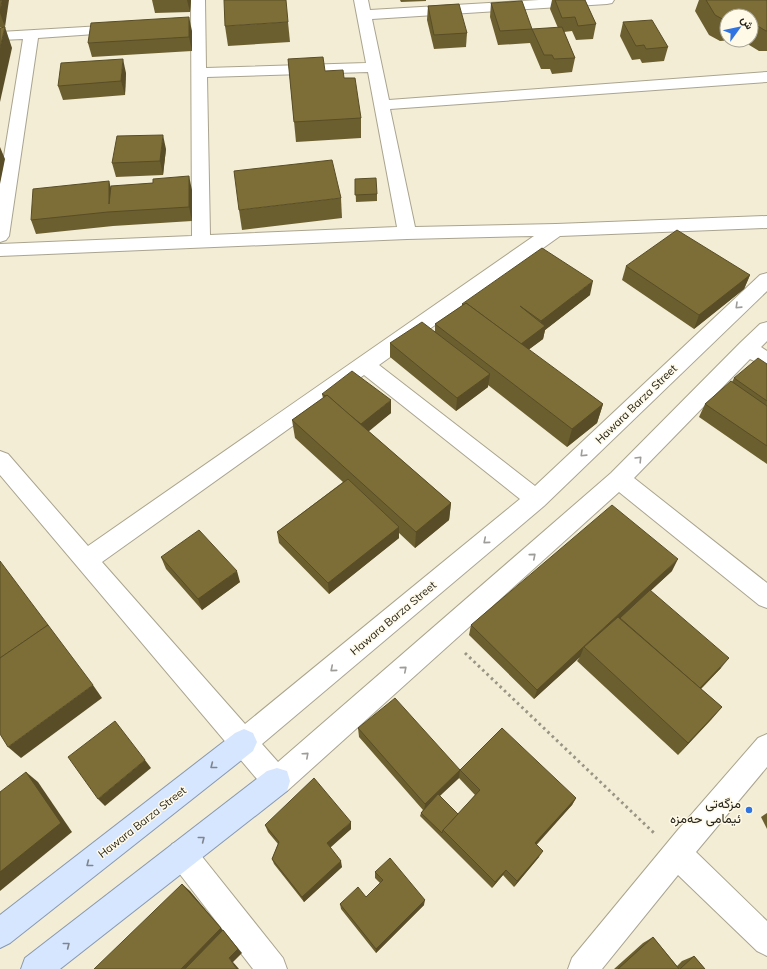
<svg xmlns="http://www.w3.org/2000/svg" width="767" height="969" viewBox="0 0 767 969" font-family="Mulish,Vazirmatn,sans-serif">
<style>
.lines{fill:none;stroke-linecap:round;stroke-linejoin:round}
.minor-casing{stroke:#aaa48f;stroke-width:2}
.major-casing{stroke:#8898af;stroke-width:2}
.path{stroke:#999584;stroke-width:3;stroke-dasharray:2.5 3.5;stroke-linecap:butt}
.minor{fill:#fff;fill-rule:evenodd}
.major{fill:#d7e6ff;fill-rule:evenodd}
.wall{fill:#6c5f2f;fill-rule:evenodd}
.shaded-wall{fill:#584d26}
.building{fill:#7d6e37;stroke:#584d26}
.oneway{stroke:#9d9c98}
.oneway2{stroke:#7e858d}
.poi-dot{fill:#3074e1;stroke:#fffae8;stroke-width:1.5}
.labels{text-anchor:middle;stroke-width:3;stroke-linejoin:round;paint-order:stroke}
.street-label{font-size:11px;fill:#26241b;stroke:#fffae8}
.near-poi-label{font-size:13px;fill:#26241b;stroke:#fffae8;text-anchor:end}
</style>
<rect width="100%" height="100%" fill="#f3edd6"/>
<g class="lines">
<g class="minor-casing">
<g id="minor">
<path d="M191,0h14l1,68 160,-5 -12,-63h14l2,10 169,-10h75l-2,3 -5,1 -235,15 17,81 378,-28v10l-377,27 25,118 141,-3 211,-8v12l-207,8 -181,129 156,121 225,-211 7,-2v18l-223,215 -282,238 16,18 333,-289 129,-130 20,-19 7,-2v19l-6,6 6,4v16l-17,-8 -116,119 133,105v25l-8,-3 -140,-113 -332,299 -10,3 -10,-3 -267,-316v-24l8,3 80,92 446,-310 -127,3 -407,17v-12l192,-8zM368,72l29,155 -187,8 -3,-158zM364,375l156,124 -275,225 -143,-162z"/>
<polygon points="119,25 124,26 126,29 124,32 38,38 9,236 6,240 0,242 0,181 23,39 0,40 0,32"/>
<polygon points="767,734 767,767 696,852 767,921 767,956 757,951 678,875 602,969 568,969 572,958 677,831 758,738"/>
<polygon points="182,840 192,844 283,958 287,969 253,969 172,864 168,854 172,844"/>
</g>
</g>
<g class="major-casing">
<g id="major">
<polygon points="244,729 253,733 257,742 253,751 10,943 0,948 0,915 235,733"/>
<polygon points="277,768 287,771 290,781 287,791 60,969 21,969 25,958 267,771"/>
</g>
</g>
<polyline class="path" points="465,653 654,833"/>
<use href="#minor" class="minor"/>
<use href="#major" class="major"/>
</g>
<g class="wall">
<polygon points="0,0 5,27 0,27"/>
<polygon points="152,0 191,0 190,12 155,13"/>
<polygon points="400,0 426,0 426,1 401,2"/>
<polygon points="552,0 585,0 596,24 593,39 576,40 572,31 564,32 575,58 572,72 552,74 550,69 541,69 530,43 498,45 490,17 491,3 532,29 558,28 550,9"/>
<polygon points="699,0 767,0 767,51 759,51 741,40 751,40 751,16 727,16 727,40 734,40 720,41 709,35 695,11"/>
<polygon points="428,6 467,33 466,47 434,49 427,20"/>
<polygon points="288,22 290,42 228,46 225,26"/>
<polygon points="623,22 668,47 664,61 642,63 640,59 632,60 620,36"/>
<polygon points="192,31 192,51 92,57 88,43"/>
<polygon points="288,59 325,71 361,118 361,138 296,142"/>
<polygon points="126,73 125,95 63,100 58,86"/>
<polygon points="166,149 163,175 116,177 112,163"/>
<polygon points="355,179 377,194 377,201 356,202"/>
<polygon points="153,183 192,190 192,221 113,226 36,234 31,220 111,188"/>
<polygon points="341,198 342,218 242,230 239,210"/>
<polygon points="626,266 750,275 744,289 694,329 622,280"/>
<polygon points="590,295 545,330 543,339 528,350 603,404 597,423 567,447 488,385 488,387 456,411 390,357 390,343 435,331 435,324 462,306 462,304"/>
<polygon points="767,364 767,464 699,417 705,404 732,382 734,378"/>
<polygon points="322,394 391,413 368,431 451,503 449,520 415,548 399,533 399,538 329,594 279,543 277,532 343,482 295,438 292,420 323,398"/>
<polygon points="161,557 240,582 202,610 166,569"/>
<polygon points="672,571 650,591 721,668 701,689 722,707 678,755 577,661 580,657 534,699 469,635 471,625"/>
<path d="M358,728l102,42 116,28 -4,7 -36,39 3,13 -25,30 -11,-12 -11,13 -72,-72 1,-3 2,-3 -64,-73zM459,778l16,17 -17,19 -19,-18z"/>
<polygon points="767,813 767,829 761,817"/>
<polygon points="265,825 351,829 330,848 342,867 304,902 274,864 272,859 278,844 268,832"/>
<polygon points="375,872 424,905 376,953 341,909 340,904 366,897 380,883 375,878"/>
<polygon points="653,937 677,966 682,961 694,956 705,969 614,969 643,943"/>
</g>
<g class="shaded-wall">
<polygon points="2,0 9,0 5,27 0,13"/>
<polygon points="187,0 191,0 190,12"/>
<polygon points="189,17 192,31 192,51 189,37"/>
<polygon points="5,27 12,48 0,102 0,48"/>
<polygon points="123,59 126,73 125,95 121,81"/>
<polygon points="163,135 166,149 163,175 160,161"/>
<polygon points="0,147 5,159 0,184"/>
<polygon points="189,176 192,190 192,221 189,207"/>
<polygon points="109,181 113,195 109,204"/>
<polygon points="750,275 744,289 694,329 699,315"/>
<polygon points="593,281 590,295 545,330 543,339 516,359 518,346 539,330 541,321"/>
<polygon points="490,374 488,387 456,411 457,398"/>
<polygon points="391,400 391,413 362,437 361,424"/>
<polygon points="603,404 597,423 567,447 572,429"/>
<polygon points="451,503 449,520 415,548 416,532"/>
<polygon points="399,527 399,538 329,594 328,583"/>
<polygon points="678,559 672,571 617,622 584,647 580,657 534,699 537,690"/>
<polygon points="237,571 240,582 202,610 198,599"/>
<polygon points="729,658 721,668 689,701 697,692"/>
<polygon points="93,685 102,698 21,758 8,747"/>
<polygon points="722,707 711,720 678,755 688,743"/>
<polygon points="145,760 151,768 105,806 98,799"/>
<polygon points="460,770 459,778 424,811 425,804"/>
<polygon points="26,772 38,782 72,832 0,891 0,872"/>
<polygon points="576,798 572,805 532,850 535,843"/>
<polygon points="351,822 351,829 328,849 327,843"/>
<polygon points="543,851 539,857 514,887 517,881"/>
<polygon points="341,861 342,867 304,902 302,897"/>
<polygon points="506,870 503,875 492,888 495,882"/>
<polygon points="182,884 190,891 242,953 233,962 239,969 237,969 229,958 193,969 181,969"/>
<polygon points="425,900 424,905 376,953 376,949"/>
</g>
<g class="building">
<polygon points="0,0 2,0 0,13"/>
<polygon points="224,0 286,0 288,22 225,26"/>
<polygon points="555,0 585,0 596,24 578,26 575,17 562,18"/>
<polygon points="706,0 767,0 767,31 766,31 751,22 751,16 727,16 727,21 726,21 715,15"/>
<polygon points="522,1 532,29 562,27 575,58 554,59 552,55 544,55 532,29 500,31 491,3"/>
<polygon points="459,4 467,33 434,35 428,6"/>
<polygon points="189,17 189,37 88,43 91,23"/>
<polygon points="652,20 668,47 646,49 644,45 636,46 623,22"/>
<polygon points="5,27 0,48 0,28"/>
<polygon points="323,57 325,71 343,70 344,78 355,78 361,118 294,122 288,59"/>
<polygon points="123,59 121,81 58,86 61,63"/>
<polygon points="163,135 160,161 112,163 117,136"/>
<polygon points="332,160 341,198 239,210 234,171"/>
<polygon points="189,176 189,207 108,212 31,220 33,189 109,181 109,204 111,186 153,183 153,179"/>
<polygon points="376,178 377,194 355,195 355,179"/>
<polygon points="677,230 750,275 699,315 626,266"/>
<polygon points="542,248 593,281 541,321 520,306 545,326 521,344 466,303 464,305 462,304"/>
<polygon points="466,303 603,404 572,429 435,324"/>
<polygon points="422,322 490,374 457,398 390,343"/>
<polygon points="758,358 767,364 767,401 734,378"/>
<polygon points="352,371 391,400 361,424 346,412 327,395 326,396 322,394"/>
<polygon points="731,381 767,406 767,446 705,404"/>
<polygon points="327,395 451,503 416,532 292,420"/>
<polygon points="348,479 399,527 328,583 277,532"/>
<polygon points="612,505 678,559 537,690 471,625"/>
<polygon points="199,530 237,571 198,599 161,557"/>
<polygon points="0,561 48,625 0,658"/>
<polygon points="650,590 729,658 700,688 620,618"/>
<polygon points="618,617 722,707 688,743 584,647"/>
<polygon points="48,625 93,685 8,747 0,734 0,658"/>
<polygon points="395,698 460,770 502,728 576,798 535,843 543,851 517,881 506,870 495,882 443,830 480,790 460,770 425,804 358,728"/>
<polygon points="115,721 145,760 98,799 68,757"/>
<polygon points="26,772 61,823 0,872 0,792"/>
<polygon points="314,778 351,822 327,843 341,861 302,897 272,859 279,842 265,825"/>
<polygon points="438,794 458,814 443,830 442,833 421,813"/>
<polygon points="390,858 425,900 376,949 340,904 358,887 366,897 383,880 375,872"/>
<polygon points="182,884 221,928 181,969 94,969"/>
<polygon points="223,930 238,949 229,958 237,969 185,969"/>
<polygon points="653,937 679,969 618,969"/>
<polygon points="694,956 705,969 680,969"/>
</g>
<defs><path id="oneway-chevron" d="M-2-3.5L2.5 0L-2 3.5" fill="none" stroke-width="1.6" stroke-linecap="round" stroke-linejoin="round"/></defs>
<g class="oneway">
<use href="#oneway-chevron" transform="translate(738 306) rotate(136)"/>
<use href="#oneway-chevron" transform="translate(583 454) rotate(136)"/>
<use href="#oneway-chevron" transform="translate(639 459) rotate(-46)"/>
<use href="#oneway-chevron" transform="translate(486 541) rotate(140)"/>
<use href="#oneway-chevron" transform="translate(533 556) rotate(-41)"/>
<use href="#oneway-chevron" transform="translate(333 669) rotate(140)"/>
<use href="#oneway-chevron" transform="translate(404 669) rotate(-41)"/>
<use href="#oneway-chevron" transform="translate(306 755) rotate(-42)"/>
</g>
<g class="oneway2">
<use href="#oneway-chevron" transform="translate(213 766) rotate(142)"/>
<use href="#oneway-chevron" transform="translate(202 839) rotate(-38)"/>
<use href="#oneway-chevron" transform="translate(89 864) rotate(142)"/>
<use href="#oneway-chevron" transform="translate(67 945) rotate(-38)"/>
</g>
<circle class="poi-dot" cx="749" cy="810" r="4"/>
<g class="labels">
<g class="street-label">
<text transform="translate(636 404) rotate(-44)" y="4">Hawara Barza Street</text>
<text transform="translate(393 618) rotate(-40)" y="4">Hawara Barza Street</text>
<text transform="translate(142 822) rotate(-38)" y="4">Hawara Barza Street</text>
</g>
<g class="near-poi-label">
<text x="741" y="808">مزگەتی<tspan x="741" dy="15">ئیمامی حەمزە</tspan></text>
</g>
</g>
<g transform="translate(739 28) rotate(57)"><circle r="19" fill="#fffae8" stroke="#a8a496"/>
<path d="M0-3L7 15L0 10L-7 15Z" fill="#3074e1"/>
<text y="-6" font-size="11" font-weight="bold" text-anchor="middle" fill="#26241b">ش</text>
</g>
</svg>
